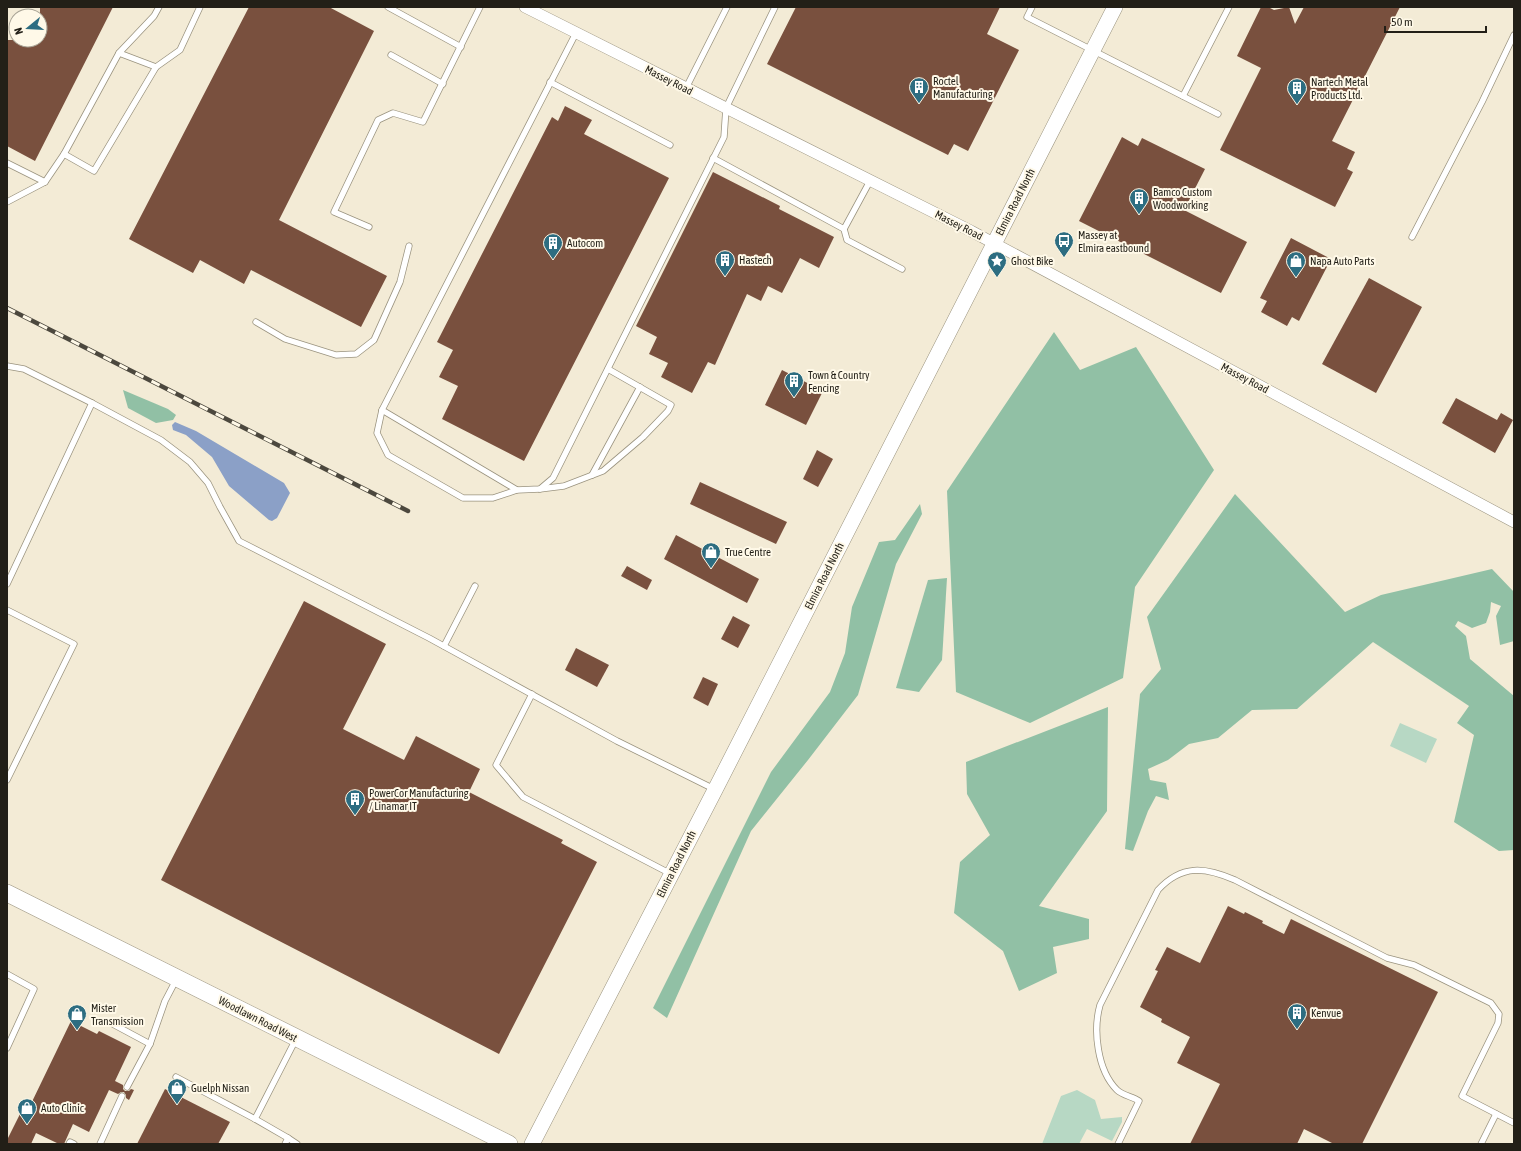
<svg xmlns="http://www.w3.org/2000/svg" width="1521" height="1151" viewBox="0 0 1521 1151" font-family="'Asap Condensed',sans-serif">
<style>
.green{fill:#b7d8c4}
.forest{fill:#91c0a5}
.water{fill:#8ba0c7}
.building{fill:#79503e}
.lines{fill:none;stroke-linecap:round;stroke-linejoin:round}
.service-casing{stroke:#9a937f;stroke-width:7}
.minor-casing{stroke:#9a937f;stroke-width:12}
.secondary-casing{stroke:#9a937f;stroke-width:16}
.primary-casing{stroke:#9a937f;stroke-width:18}
.service{stroke:#fff;stroke-width:5.5}
.minor{stroke:#fff;stroke-width:11}
.secondary{stroke:#fff;stroke-width:15}
.primary{stroke:#fff;stroke-width:17}
.rail-casing{stroke:#4c483e;stroke-width:4.5}
.rail{stroke:#fff9e8;stroke-width:3;stroke-dasharray:9;stroke-linecap:butt}
.labels{text-anchor:middle;stroke-width:4;stroke-linejoin:round;paint-order:stroke}
.street-label{font-size:11px;fill:#221f17;stroke:#fff9e8}
.poi-label{font-size:11px;fill:#221f17;stroke:#fff9e8;text-anchor:start}
</style>
<rect width="100%" height="100%" fill="#f3ebd6"/>
<g class="green">
<polygon points="1400,723 1437,739 1426,763 1390,746"/>
<polygon points="1077,1090 1095,1100 1101,1119 1122,1117 1122,1122 1112,1141 1087,1129 1079,1144 1042,1144 1061,1096"/>
</g>
<g class="forest">
<polygon points="1054,332 1080,370 1136,347 1214,470 1135,587 1123,678 1030,723 956,692 947,491"/>
<polygon points="123,390 168,409 176,415 173,420 156,423 128,408"/>
<polygon points="1235,494 1345,612 1381,595 1492,569 1514,592 1514,641 1500,645 1496,616 1501,606 1491,602 1490,612 1486,623 1472,628 1458,621 1455,626 1466,636 1470,659 1514,696 1514,850 1499,851 1454,822 1474,735 1457,723 1469,706 1373,642 1297,709 1252,710 1218,738 1189,744 1168,760 1148,769 1150,780 1166,783 1169,800 1156,796 1148,811 1133,851 1125,849 1140,694 1161,669 1147,617"/>
<polygon points="920,504 922,514 896,564 858,695 808,760 751,831 667,1018 653,1008 771,772 830,692 845,653 852,607 879,542 895,540"/>
<polygon points="947,578 942,660 919,692 896,688 928,580"/>
<polygon points="1108,707 1107,811 1039,906 1089,919 1089,939 1053,947 1057,973 1019,991 1003,951 954,913 960,862 990,835 967,794 966,762"/>
</g>
<polygon class="water" points="175,422 196,431 284,483 290,493 277,518 272,521 269,520 229,486 212,457 186,435 173,430 172,425"/>
<g class="building">
<polygon points="40,7 113,7 35,161 7,146 7,40 40,40"/>
<polygon points="249,7 329,7 374,31 279,220 387,276 361,327 251,270 244,284 200,260 193,273 129,239"/>
<polygon points="796,7 1000,7 987,34 1019,50 968,151 954,144 948,155 767,64"/>
<polygon points="1261,7 1268,7 1274,10 1289,7 1295,24 1304,7 1400,7 1332,141 1355,152 1347,169 1353,172 1335,207 1220,150 1261,68 1237,56"/>
<polygon points="565,106 592,120 584,134 669,178 524,461 442,419 458,386 439,377 453,350 437,342 552,117 558,121"/>
<polygon points="1122,137 1138,146 1142,138 1205,169 1184,210 1247,242 1221,293 1079,221"/>
<polygon points="713,172 780,206 779,209 834,237 819,268 800,258 782,293 768,286 761,301 747,294 715,365 708,362 692,393 661,377 668,363 649,354 657,337 636,326"/>
<polygon points="1291,238 1331,259 1299,321 1292,317 1287,326 1261,312 1267,301 1260,298"/>
<polygon points="1369,278 1422,307 1376,393 1322,364"/>
<polygon points="782,370 823,391 806,425 765,405"/>
<polygon points="1456,398 1497,420 1501,413 1513,420 1495,453 1442,423"/>
<polygon points="817,450 833,459 818,487 803,479"/>
<polygon points="700,482 787,522 776,544 690,504"/>
<polygon points="676,535 759,579 747,603 664,559"/>
<polygon points="627,566 652,580 647,590 621,576"/>
<polygon points="304,601 386,644 343,729 404,760 416,736 480,769 469,792 563,840 561,843 597,862 499,1054 161,880"/>
<polygon points="733,616 750,625 738,648 721,639"/>
<polygon points="576,648 609,665 597,687 565,670"/>
<polygon points="703,677 718,684 708,706 693,698"/>
<polygon points="1228,906 1244,914 1245,912 1263,921 1262,923 1284,934 1291,919 1438,992 1362,1144 1334,1144 1304,1129 1297,1144 1190,1144 1220,1084 1177,1063 1190,1037 1161,1022 1162,1019 1140,1007 1158,971 1155,970 1167,947 1200,963"/>
<polygon points="71,1021 97,1034 99,1031 131,1047 115,1081 123,1085 123,1089 125,1091 129,1091 131,1089 134,1090 129,1100 126,1098 126,1095 124,1092 121,1092 118,1094 109,1090 89,1132 73,1124 64,1144 59,1144 36,1133 31,1144 7,1144 7,1140 23,1108 28,1110"/>
<polygon points="165,1089 230,1122 218,1144 137,1144"/>
</g>
<g class="lines">
<g class="service-casing">
<g id="service">
<polyline points="388,7 461,47"/>
<polyline points="1032,7 1027,17 1218,114"/>
<polyline points="576,33 382,410 517,490 540,489 553,478 724,137 726,108 775,7"/>
<polyline points="119,53 156,67"/>
<polyline points="391,55 443,84"/>
<polyline points="550,82 670,145"/>
<polyline points="686,88 727,7"/>
<polyline points="1183,96 1229,7"/>
<polyline points="64,154 94,171 156,67 180,50 200,7"/>
<polyline points="713,158 844,229 847,240 902,269"/>
<polyline points="7,163 45,182"/>
<polyline points="7,202 45,182 64,154 119,53 154,16 159,7"/>
<polyline points="369,227 334,212 378,120 393,113 423,122 480,7"/>
<polyline points="844,229 870,181"/>
<polyline points="1412,237 1482,102 1514,35"/>
<polyline points="256,322 285,339 336,355 356,354 374,340 400,282 409,246"/>
<polyline points="7,366 24,369 92,403 161,440 190,462 208,483 220,507 239,541 429,638 617,741 714,789"/>
<polyline points="382,410 377,433 388,455 463,498 493,498 517,490"/>
<polyline points="592,475 640,387"/>
<polyline points="540,489 564,486 603,471 643,437 668,411 671,405 608,369"/>
<polyline points="7,584 92,403"/>
<polyline points="7,610 74,644 7,780"/>
<polyline points="444,646 475,586"/>
<polyline points="532,694 496,765 523,797 671,874"/>
<polyline points="7,974 34,989 7,1048"/>
<polyline points="109,1022 150,1044"/>
<polyline points="176,1077 255,1119"/>
<polyline points="127,1087 150,1044 165,1001 176,980"/>
<polyline points="288,1138 297,1144"/>
<polyline points="69,1144 70,1142 74,1144"/>
<polyline points="100,1144 122,1096"/>
<polyline points="285,1144 288,1138 255,1119 296,1039"/>
<path d="M1118,1144l21,-43c-6,-4 -17,-6 -22,-11 -20,-20 -24,-60 -17,-85l58,-115c24,-26 47,-23 77,-10l152,78 27,7 77,38 8,11 -1,9 -36,73 52,27"/>
<polyline points="1481,1144 1496,1114"/>
</g>
</g>
<g class="minor-casing">
<polyline id="minor" points="525,7 971,231 1514,522"/>
</g>
<g class="secondary-casing">
<polyline id="secondary" points="532,1144 715,790 1115,7"/>
</g>
<g class="primary-casing">
<polyline id="primary" points="7,893 509,1144"/>
</g>
<use href="#service" class="service"/>
<use href="#minor" class="minor"/>
<use href="#secondary" class="secondary"/>
<use href="#primary" class="primary"/>
<g class="rail-casing">
<polyline id="rail" points="7,308 408,511"/>
</g>
<use href="#rail" class="rail"/>
</g>
<defs>
<g id="building-pin" transform="scale(1)"><path d="M0 17L-7.5 6A9.5 9.5 0 1 1 7.5 6Z" fill="#2d6d81" stroke="#fff9e8"/><path d="M-4-6H4V6H1V3H-1V6H-4ZM-2.5-4.3h1.7v1.8h-1.7ZM.8-4.3h1.7v1.8H.8ZM-2.5-1h1.7V.8h-1.7ZM.8-1h1.7V.8H.8Z" fill="#fff"/></g>
<g id="bus-pin" transform="scale(1)"><path d="M0 17L-7.5 6A9.5 9.5 0 1 1 7.5 6Z" fill="#2d6d81" stroke="#fff9e8"/><path d="M-5-6H5V4H4V6H2V4H-2V6H-4V4H-5ZM-3.5-4V0h7V-4ZM-3.5 1.2v1.5H-2V1.2ZM2 1.2v1.5H3.5V1.2Z" fill="#fff"/></g>
<g id="sight-pin" transform="scale(1)"><path d="M0 17L-7.5 6A9.5 9.5 0 1 1 7.5 6Z" fill="#2d6d81" stroke="#fff9e8"/><path d="M0-6L1.8-2.2L6-1.7L2.9 1.2L3.7 5.4L0 3.3L-3.7 5.4L-2.9 1.2L-6-1.7L-1.8-2.2Z" fill="#fff"/></g>
<g id="shop-pin" transform="scale(1)"><path d="M0 17L-7.5 6A9.5 9.5 0 1 1 7.5 6Z" fill="#2d6d81" stroke="#fff9e8"/><path d="M-5-2.5h2.3a2.7 3.5 0 0 1 5.4 0H5L5.5 6h-11ZM-1.5-2.5h3a1.5 2.3 0 0 0-3 0Z" fill="#fff"/></g>
</defs>
<g fill-rule="evenodd">
<use href="#building-pin" x="919" y="87"/>
<use href="#building-pin" x="1297" y="88"/>
<use href="#building-pin" x="1139" y="198"/>
<use href="#bus-pin" x="1064" y="241"/>
<use href="#building-pin" x="553" y="243"/>
<use href="#building-pin" x="725" y="260"/>
<use href="#sight-pin" x="997" y="261"/>
<use href="#shop-pin" x="1296" y="261"/>
<use href="#building-pin" x="794" y="381"/>
<use href="#shop-pin" x="711" y="552"/>
<use href="#building-pin" x="355" y="799"/>
<use href="#building-pin" x="1297" y="1013"/>
<use href="#shop-pin" x="77" y="1014"/>
<use href="#shop-pin" x="177" y="1088"/>
<use href="#shop-pin" x="27" y="1108"/>
</g>
<g class="labels">
<g class="street-label">
<text transform="translate(669 80) rotate(27)" y="4">Massey Road</text>
<text transform="translate(1015 202) rotate(-63)" y="4">Elmira Road North</text>
<text transform="translate(959 225) rotate(27)" y="4">Massey Road</text>
<text transform="translate(1245 378) rotate(28)" y="4">Massey Road</text>
<text transform="translate(824 576) rotate(-63)" y="4">Elmira Road North</text>
<text transform="translate(676 864) rotate(-63)" y="4">Elmira Road North</text>
<text transform="translate(258 1019) rotate(27)" y="4">Woodlawn Road West</text>
</g>
<g class="poi-label">
<text x="933" y="85">Roctel<tspan x="933" dy="13">Manufacturing</tspan></text>
<text x="1311" y="86">Nartech Metal<tspan x="1311" dy="13">Products Ltd.</tspan></text>
<text x="1153" y="196">Bamco Custom<tspan x="1153" dy="13">Woodworking</tspan></text>
<text x="1078" y="239">Massey at<tspan x="1078" dy="13">Elmira eastbound</tspan></text>
<text x="567" y="247">Autocom</text>
<text x="739" y="264">Hastech</text>
<text x="1011" y="265">Ghost Bike</text>
<text x="1310" y="265">Napa Auto Parts</text>
<text x="808" y="379">Town &amp; Country<tspan x="808" dy="13">Fencing</tspan></text>
<text x="725" y="556">True Centre</text>
<text x="369" y="797">PowerCor Manufacturing<tspan x="369" dy="13">/ Linamar IT</tspan></text>
<text x="91" y="1012">Mister<tspan x="91" dy="13">Transmission</tspan></text>
<text x="1311" y="1017">Kenvue</text>
<text x="191" y="1092">Guelph Nissan</text>
<text x="41" y="1112">Auto Clinic</text>
</g>
</g>
<rect width="1521" height="1151" fill="none" stroke="#221f17" stroke-width="16"/>
<g transform="translate(28 28) rotate(252)"><circle r="19" fill="#fff9e8" stroke="#a7a294"/>
<path d="M0-3L7 15L0 10L-7 15Z" fill="#2d6d81"/>
<text y="-6" font-size="11" font-weight="bold" text-anchor="middle" fill="#221f17">N</text>
</g>
<path d="M1385 26v6h101v-6" fill="none" stroke="#221f17" stroke-width="2"/>
<text x="1391" y="26" font-size="12" fill="#221f17" stroke="#fff9e8" stroke-width="3" paint-order="stroke">50 m</text>
</svg>
